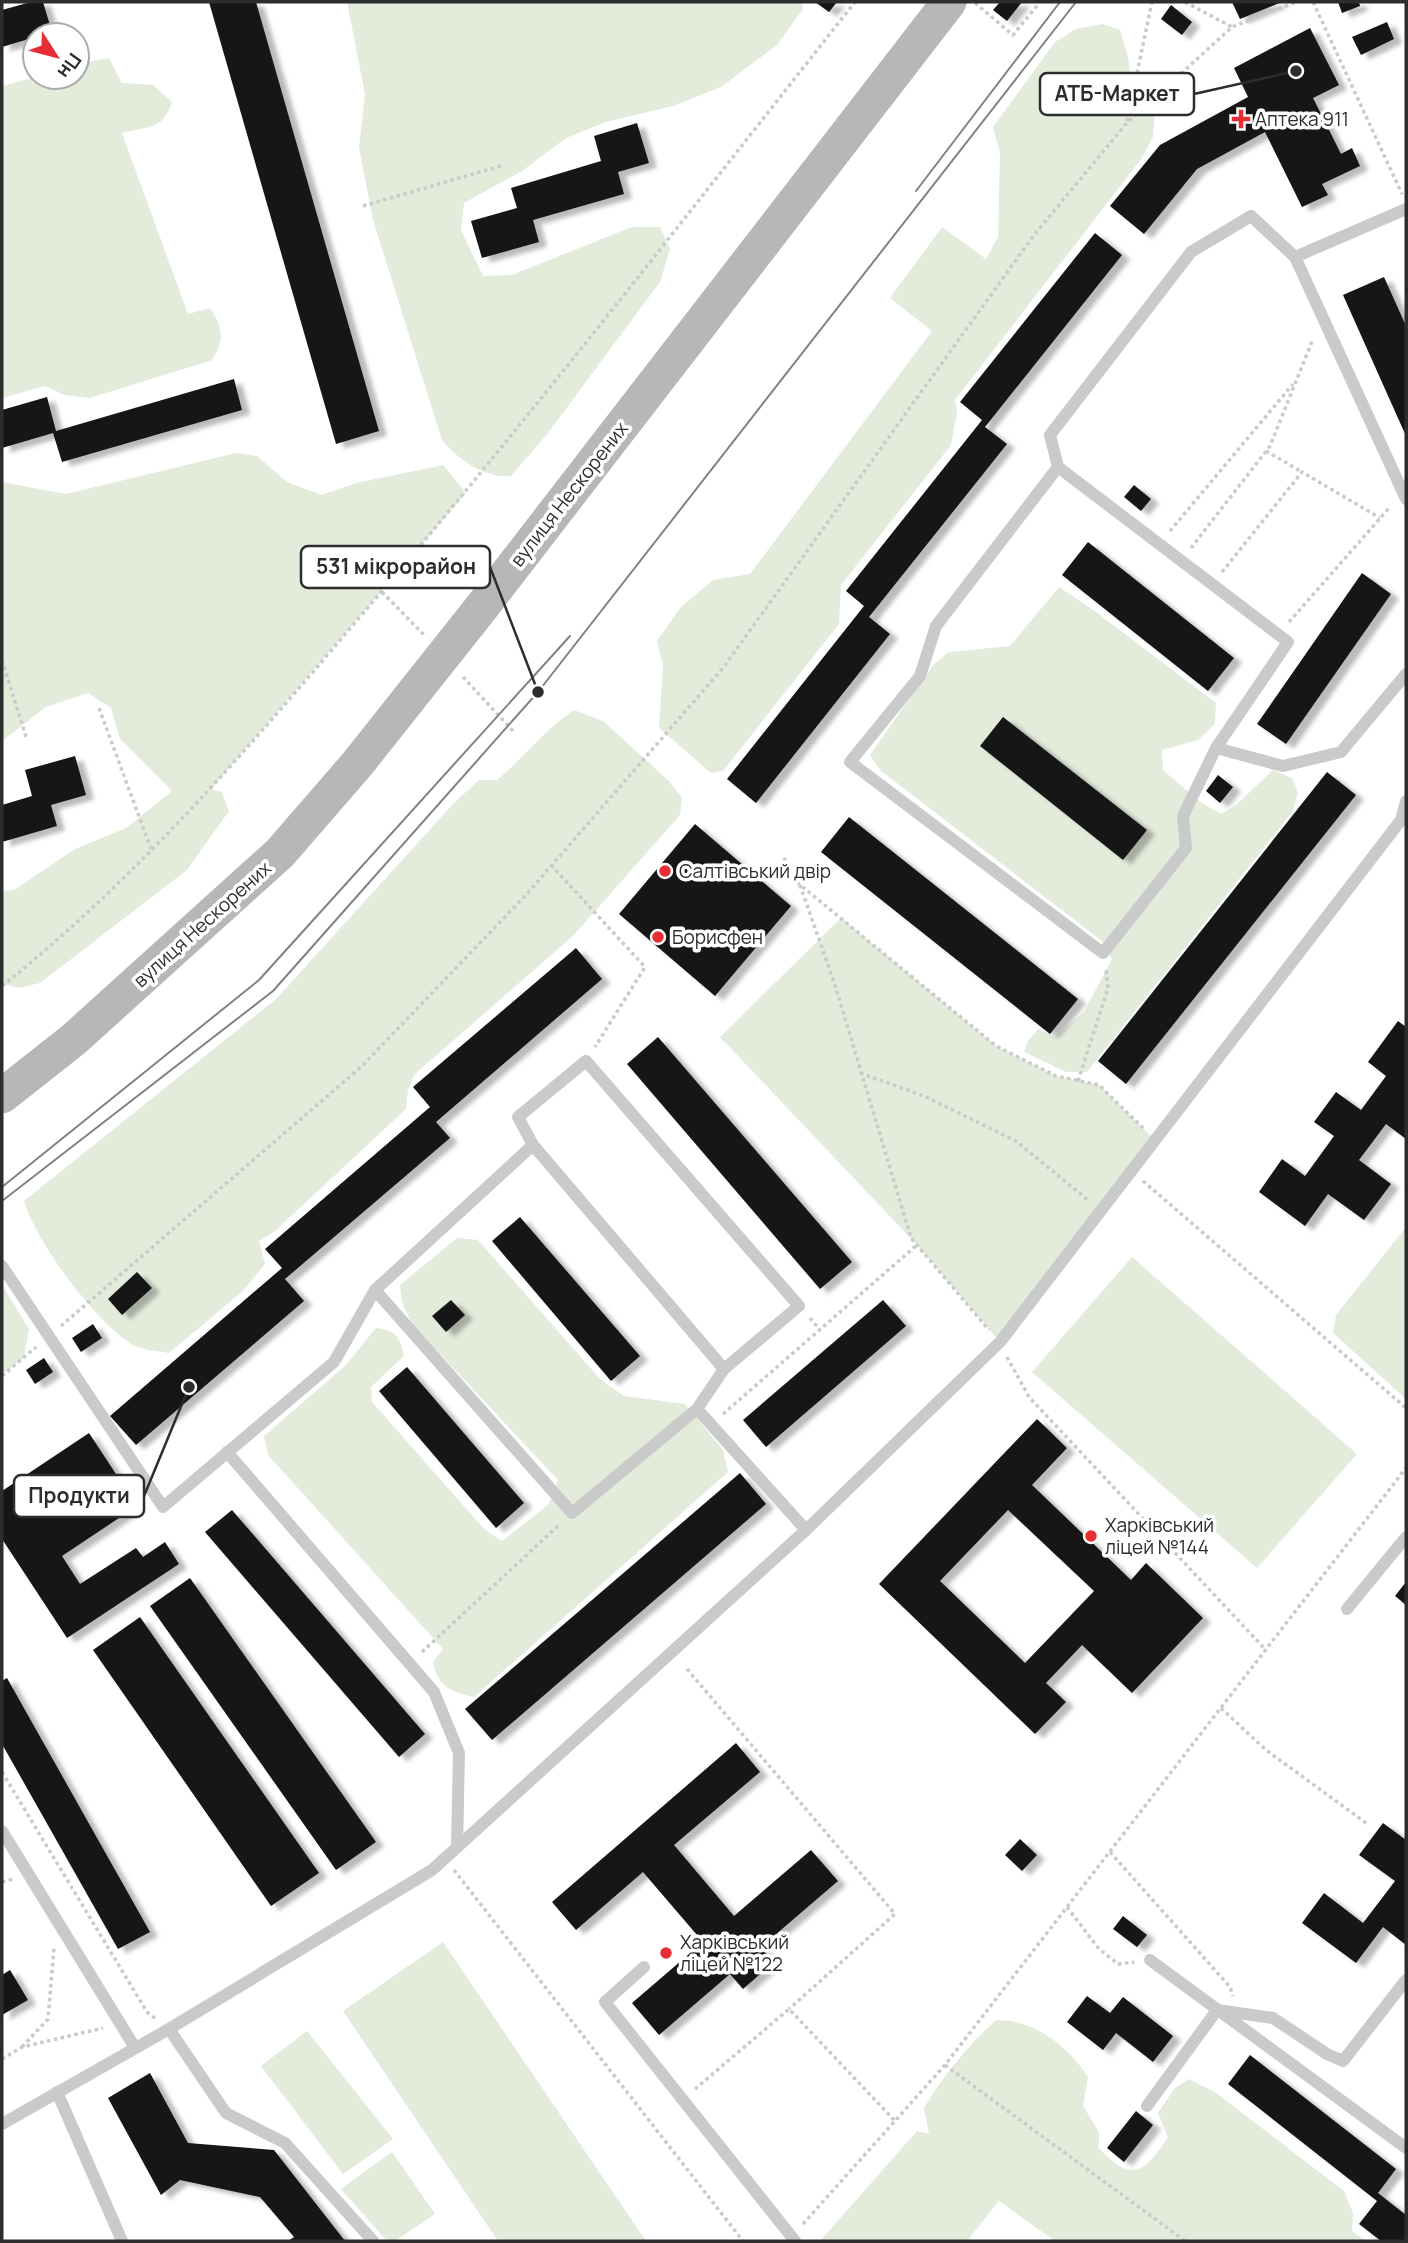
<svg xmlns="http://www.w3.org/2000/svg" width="1408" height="2243" viewBox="0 0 1408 2243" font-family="Manrope,sans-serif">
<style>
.green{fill:#e3ebdb}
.building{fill:#141414;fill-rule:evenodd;filter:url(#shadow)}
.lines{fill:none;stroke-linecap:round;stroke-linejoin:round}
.path{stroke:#cacaca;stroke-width:3.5;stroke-dasharray:3.5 3.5;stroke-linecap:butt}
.lane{stroke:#cacaca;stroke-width:12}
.secondary{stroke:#b7b7b7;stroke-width:35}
.tram{stroke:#828282;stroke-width:2}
.poi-dot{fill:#e62e34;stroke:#fff;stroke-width:2.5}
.labels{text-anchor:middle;stroke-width:7;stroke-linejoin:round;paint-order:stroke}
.poi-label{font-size:19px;fill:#2d2d2d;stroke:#fff;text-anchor:start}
.street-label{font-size:19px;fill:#2d2d2d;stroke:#fff}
.leader{fill:none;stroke:#2d2d2d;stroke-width:2.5}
.callout-dot{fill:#2d2d2d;stroke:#fff;stroke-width:2.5}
.callout{fill:#fff;stroke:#2d2d2d;stroke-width:2.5}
.callout-label{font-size:21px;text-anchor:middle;font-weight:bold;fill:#2d2d2d}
</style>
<defs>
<filter id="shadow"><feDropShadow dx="8" dy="4.5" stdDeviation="2" flood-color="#0004"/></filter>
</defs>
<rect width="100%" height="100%" fill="#fff"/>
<g class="green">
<path d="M347,2h455l1,7 -26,36 -56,42 -48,19 -67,16 -40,16 -44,33 -58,32 -3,27 22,46 29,-1 120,-48h28l10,22 -10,33 -112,151 -37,43c-25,3 -54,-17 -69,-36l-69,-220 -14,-73 6,-53z"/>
<polygon points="1103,24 1120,30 1128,57 1133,93 1155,109 1153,137 1142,158 955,400 957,412 951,445 841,585 839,624 723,771 711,773 659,728 663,665 657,641 681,607 713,580 750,574 932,331 890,298 942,227 986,259 998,237 1000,152 993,127 1055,42 1076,29"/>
<path d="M109,58l13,25 31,2 19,17c-9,29 -25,24 -50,31l66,181 22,-6c13,20 15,31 2,52l-122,38 -26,-3 -19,-9 -43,12v-312l33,-9h42v-13z"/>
<polygon points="236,453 257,456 287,482 322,495 356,483 443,465 466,493 211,789 222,792 229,811 187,870 40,983 19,988 2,984 2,891 14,890 75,849 126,828 172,791 120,739 111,708 88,693 46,707 2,741 2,482 66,494"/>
<polygon points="1059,587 1096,612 1216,703 1215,724 1198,740 1162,750 1163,770 1200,802 1221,814 1236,805 1273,770 1292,778 1298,792 1293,811 1087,1072 1066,1072 1024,1052 1028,1041 1038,1029 1055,1037 1084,1012 1112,959 1102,941 880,770 870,755 934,664 949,652 1010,646"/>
<path d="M574,710l29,11 66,60 13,17 -2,17 -107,121 -158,138 -7,16 -2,19 -131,122 -16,10 6,23 -22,27 -74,62c-11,-2 -26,-3 -36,-8 -37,-22 -97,-103 -109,-144l252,-202 178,-196 25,-23h18c27,-22 48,-51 77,-70z"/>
<polygon points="841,918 996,1046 1056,1076 1099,1085 1155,1140 1000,1342 917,1245 720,1037"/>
<polygon points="1406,1227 1406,1399 1333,1333 1336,1315"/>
<path d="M457,1238l21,2 122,139 24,17 61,8 38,46 5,22 -254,225c-24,-6 -36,-10 -41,-35l10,-13 -175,-194 -4,-19 81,-70 31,-38c19,2 25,9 28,28l-33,31 1,15 113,128 17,11 47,-37 9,-24 -146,-156 -10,-22 -2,-17z"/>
<polygon points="1132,1257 1357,1454 1257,1568 1032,1372"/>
<polygon points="2,1285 29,1329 24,1357 2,1375"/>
<polygon points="443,1942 646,2241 498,2241 343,2011"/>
<path d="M996,2020c39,0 71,25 92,57l-5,29 16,26v16c33,36 45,24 69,-10l-10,-25 17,-25 14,-9 26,13 129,99 9,22 -1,18 14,10h-311l-56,-40 -32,40h-147l97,-110 12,3 -5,-26c20,-34 44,-62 72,-88z"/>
<polygon points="307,2031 393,2139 343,2174 261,2066"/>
<polygon points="392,2152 435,2214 395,2241 387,2241 341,2189"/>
</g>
<g class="building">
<polygon points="31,2 43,2 52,32 2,47 2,10"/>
<polygon points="209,2 256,2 379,431 336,444"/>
<polygon points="815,2 837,2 829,12"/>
<polygon points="1000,2 1022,2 1007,21 993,10"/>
<polygon points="1232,2 1282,2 1240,19"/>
<polygon points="1338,2 1359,2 1360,6 1342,13"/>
<polygon points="1171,5 1192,22 1182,35 1161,19"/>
<polygon points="1387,22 1394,39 1361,55 1352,37"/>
<polygon points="1310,28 1339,85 1313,98 1341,154 1352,148 1360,166 1322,184 1328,195 1302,207 1265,132 1197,169 1144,234 1110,206 1160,145 1248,97 1234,68"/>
<polygon points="637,123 649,163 618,172 624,194 533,220 539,242 482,258 471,221 517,208 511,188 601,161 594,136"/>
<polygon points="1095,233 1122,255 985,427 1007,444 869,617 890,634 756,803 727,779 864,606 846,591 982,420 960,402"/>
<polygon points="1384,277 1406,326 1406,436 1343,295"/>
<polygon points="234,379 242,410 62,462 53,433 2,448 2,410 47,397 56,431"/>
<polygon points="1134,485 1151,499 1141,511 1124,497"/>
<polygon points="1088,542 1234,658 1208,691 1062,575"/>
<polygon points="1362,573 1391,594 1286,744 1257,724"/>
<polygon points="1003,717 1147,830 1123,860 980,746"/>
<polygon points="75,756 86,795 51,805 57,826 2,842 2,805 32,796 25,770"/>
<polygon points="1327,772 1356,795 1126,1084 1098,1061"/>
<polygon points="1218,775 1233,787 1220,803 1206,791"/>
<polygon points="849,817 1078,999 1050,1034 821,852"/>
<polygon points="695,824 791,906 715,996 619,914"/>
<polygon points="576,948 602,979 436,1122 450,1138 285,1279 304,1301 136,1445 110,1416 282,1268 265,1249 430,1107 413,1087"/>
<polygon points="1398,1021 1406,1027 1406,1139 1386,1124 1359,1160 1391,1184 1364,1220 1328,1194 1305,1226 1259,1192 1282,1159 1305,1176 1334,1136 1314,1122 1336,1092 1361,1110 1386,1076 1368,1062"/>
<polygon points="658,1037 852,1262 820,1289 627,1064"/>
<polygon points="520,1217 640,1356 611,1381 492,1241"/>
<polygon points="137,1272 152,1288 122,1315 108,1299"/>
<polygon points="451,1300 465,1315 446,1332 432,1316"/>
<polygon points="883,1300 906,1326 766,1447 743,1420"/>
<polygon points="93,1324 102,1338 81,1352 72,1338"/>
<polygon points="44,1358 53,1372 35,1384 26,1370"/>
<polygon points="407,1367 524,1503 496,1528 379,1391"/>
<path d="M1037,1419l30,29 -35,37 99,95 15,-17 57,55 -71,75 -50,-48 -36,38 20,19 -31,32 -156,-150zM1008,1510l86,81 -69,72 -85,-82z"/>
<polygon points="89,1433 137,1506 62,1556 80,1584 136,1548 143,1557 165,1542 179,1564 67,1638 2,1539 2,1491"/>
<polygon points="740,1473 766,1504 492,1740 465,1709"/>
<polygon points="232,1510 425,1734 399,1757 205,1532"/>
<polygon points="190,1578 376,1842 336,1870 150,1606"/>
<polygon points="1406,1582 1406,1605 1395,1596"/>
<polygon points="140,1617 319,1873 271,1906 93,1650"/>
<polygon points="7,1678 150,1932 118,1949 2,1744 2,1681"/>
<polygon points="736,1743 760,1772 674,1845 734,1916 811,1850 838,1881 761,1947 774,1962 743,1989 730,1974 659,2035 632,2003 703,1942 643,1872 576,1930 552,1902"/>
<polygon points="1383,1823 1406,1840 1406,1945 1383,1927 1356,1963 1302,1923 1324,1893 1363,1923 1395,1881 1359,1855"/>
<polygon points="1020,1839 1037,1855 1022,1871 1005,1855"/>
<polygon points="1123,1916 1147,1935 1137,1947 1113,1929"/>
<polygon points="10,1970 28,2000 2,2015 2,1975"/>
<polygon points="1087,1996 1110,2013 1123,1997 1173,2036 1153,2062 1116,2033 1103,2050 1067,2022"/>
<polygon points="1250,2055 1396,2169 1378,2193 1406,2215 1406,2241 1381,2241 1359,2224 1377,2201 1228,2084"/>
<polygon points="150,2073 188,2143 274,2150 345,2241 288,2241 294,2237 260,2197 180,2180 161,2195 108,2098"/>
<polygon points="1136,2111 1153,2125 1124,2162 1107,2148"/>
</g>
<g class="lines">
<g class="path">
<polyline points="1185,2 1232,27"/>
<polyline points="1313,2 1402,194"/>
<polyline points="975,3 1013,35 1040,2"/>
<polyline points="1127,121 1152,2"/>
<polyline points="363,206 501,166"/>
<polyline points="1266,451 1302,472"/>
<polyline points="1170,531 1293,384"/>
<polyline points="1191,548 1270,446 1313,339"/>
<polyline points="1222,572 1302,472 1380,518"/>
<polyline points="382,592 424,635"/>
<polyline points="1289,622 1390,507"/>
<polyline points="2,660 27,740"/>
<polyline points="463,677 514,732"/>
<polyline points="99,708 151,849"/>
<polyline points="784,858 793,879 996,1046 1056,1076 1099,1085 1144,1129"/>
<polyline points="551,865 645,967 595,1047"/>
<polyline points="800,885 835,985 911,1238 989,1330"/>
<path d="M2,986c132,-105 242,-233 351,-361 174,-203 337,-414 502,-623"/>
<polyline points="860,1073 924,1096 1016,1141 1088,1200"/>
<polyline points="1078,1081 1108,988 1106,969"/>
<polyline points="1143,1181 1406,1408"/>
<polyline points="810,1318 820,1330"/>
<polyline points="61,1326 361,1067 526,895 723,668 1034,235 1126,124 1232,27 1296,2"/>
<polyline points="1007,1357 1029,1397 1266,1650"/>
<polyline points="2,1376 36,1347"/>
<polyline points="723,1414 917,1245"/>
<polyline points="422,1652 560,1524"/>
<polyline points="687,1669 895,1914 789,2009"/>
<polyline points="1221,1708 1266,1750 1366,1823"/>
<polyline points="2,1772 147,2012 156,2019"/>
<polyline points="1110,1852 1230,1987 1233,1996"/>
<polyline points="454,1870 743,2241"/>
<polyline points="2,1882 13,1879"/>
<polyline points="1067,1907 1099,1949 1118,1964 1134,1962"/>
<polyline points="22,2047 48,2019 54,1948"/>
<polyline points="2,2059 22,2047 103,2028"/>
<polyline points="945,2065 1185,2241"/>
<polyline points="695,2089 789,2009 895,2121"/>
<polyline points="803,2224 945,2065 1406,1468"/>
</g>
<g class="lane">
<polyline points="1406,209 1295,257 1406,499"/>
<polygon points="1058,467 1288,642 1216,748 1183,816 1186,848 1103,953 850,762 920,676 936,626"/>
<polyline points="1058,467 1050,435 1191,252 1251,216 1295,257"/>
<polyline points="1216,748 1283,766 1341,752 1406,674"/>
<polyline points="533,1145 518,1117 586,1061 799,1306 724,1369"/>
<polyline points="2,1266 163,1507 334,1362 375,1290 572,1513 697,1409 806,1530"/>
<polyline points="375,1290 533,1145 724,1369 697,1409"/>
<polyline points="227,1452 434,1692 459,1753 457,1847"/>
<polyline points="1347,1609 1406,1537"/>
<polyline points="2,1831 134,2046"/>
<polyline points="1150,1960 1406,2148"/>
<polyline points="644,1967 605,2002 795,2241"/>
<polyline points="169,2029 226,2113 285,2143 373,2241"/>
<polyline points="57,2092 122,2241"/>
<polyline points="1147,2106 1217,2010 1273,2018 1327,2054 1343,2061 1406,1980"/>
<polyline points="2,2124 169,2029 432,1870 806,1530 1000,1342 1401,820 1406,801"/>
</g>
<polyline class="secondary" points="2,1096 73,1040 280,853 358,763 481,608 949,2"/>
<g class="tram">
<polyline points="916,191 1060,2"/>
<polyline points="2,1187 259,980 570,636"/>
<polyline points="2,1201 273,991 538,692 1076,2"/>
</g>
</g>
<g class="poi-dot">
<path d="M1237.5 108.5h7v7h7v7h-7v7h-7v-7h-7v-7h7z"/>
<circle cx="665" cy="871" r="7"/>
<circle cx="658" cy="937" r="7"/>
<circle cx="1091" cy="1536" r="7"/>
<circle cx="666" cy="1953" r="7"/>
</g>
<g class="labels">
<g class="poi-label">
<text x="1255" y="126">Аптека 911</text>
<text x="679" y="878">Салтівський двір</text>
<text x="672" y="944">Борисфен</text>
<text x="1105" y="1532">Харківський<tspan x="1105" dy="22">ліцей №144</tspan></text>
<text x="680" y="1949">Харківський<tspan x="680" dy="22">ліцей №122</tspan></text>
</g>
<g class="street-label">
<text transform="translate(569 494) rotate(-52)" y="7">вулиця Нескорених</text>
<text transform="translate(202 924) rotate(-42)" y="7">вулиця Нескорених</text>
</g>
</g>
<path class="leader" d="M1296 71L1194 94M538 692L490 567M189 1387L144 1496"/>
<g class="callout-dot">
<circle cx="1296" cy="71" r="7"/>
<circle cx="538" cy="692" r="7"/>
<circle cx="189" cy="1387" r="7"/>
</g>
<g class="callout">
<rect x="1040" y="73" width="154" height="42" rx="7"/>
<rect x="301" y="546" width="189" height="42" rx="7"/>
<rect x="14" y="1475" width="130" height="42" rx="7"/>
</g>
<g class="callout-label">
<text x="1117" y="101">АТБ-Маркет</text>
<text x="396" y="574">531 мікрорайон</text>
<text x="79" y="1503">Продукти</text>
</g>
<rect width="1408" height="2243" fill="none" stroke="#2d2d2d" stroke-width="7"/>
<g transform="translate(56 56) rotate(126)"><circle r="33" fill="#ffffff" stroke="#ababab" stroke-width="2"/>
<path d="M0-5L12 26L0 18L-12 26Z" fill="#e62e34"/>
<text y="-10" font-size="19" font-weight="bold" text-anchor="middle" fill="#2d2d2d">Пн</text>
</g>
</svg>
